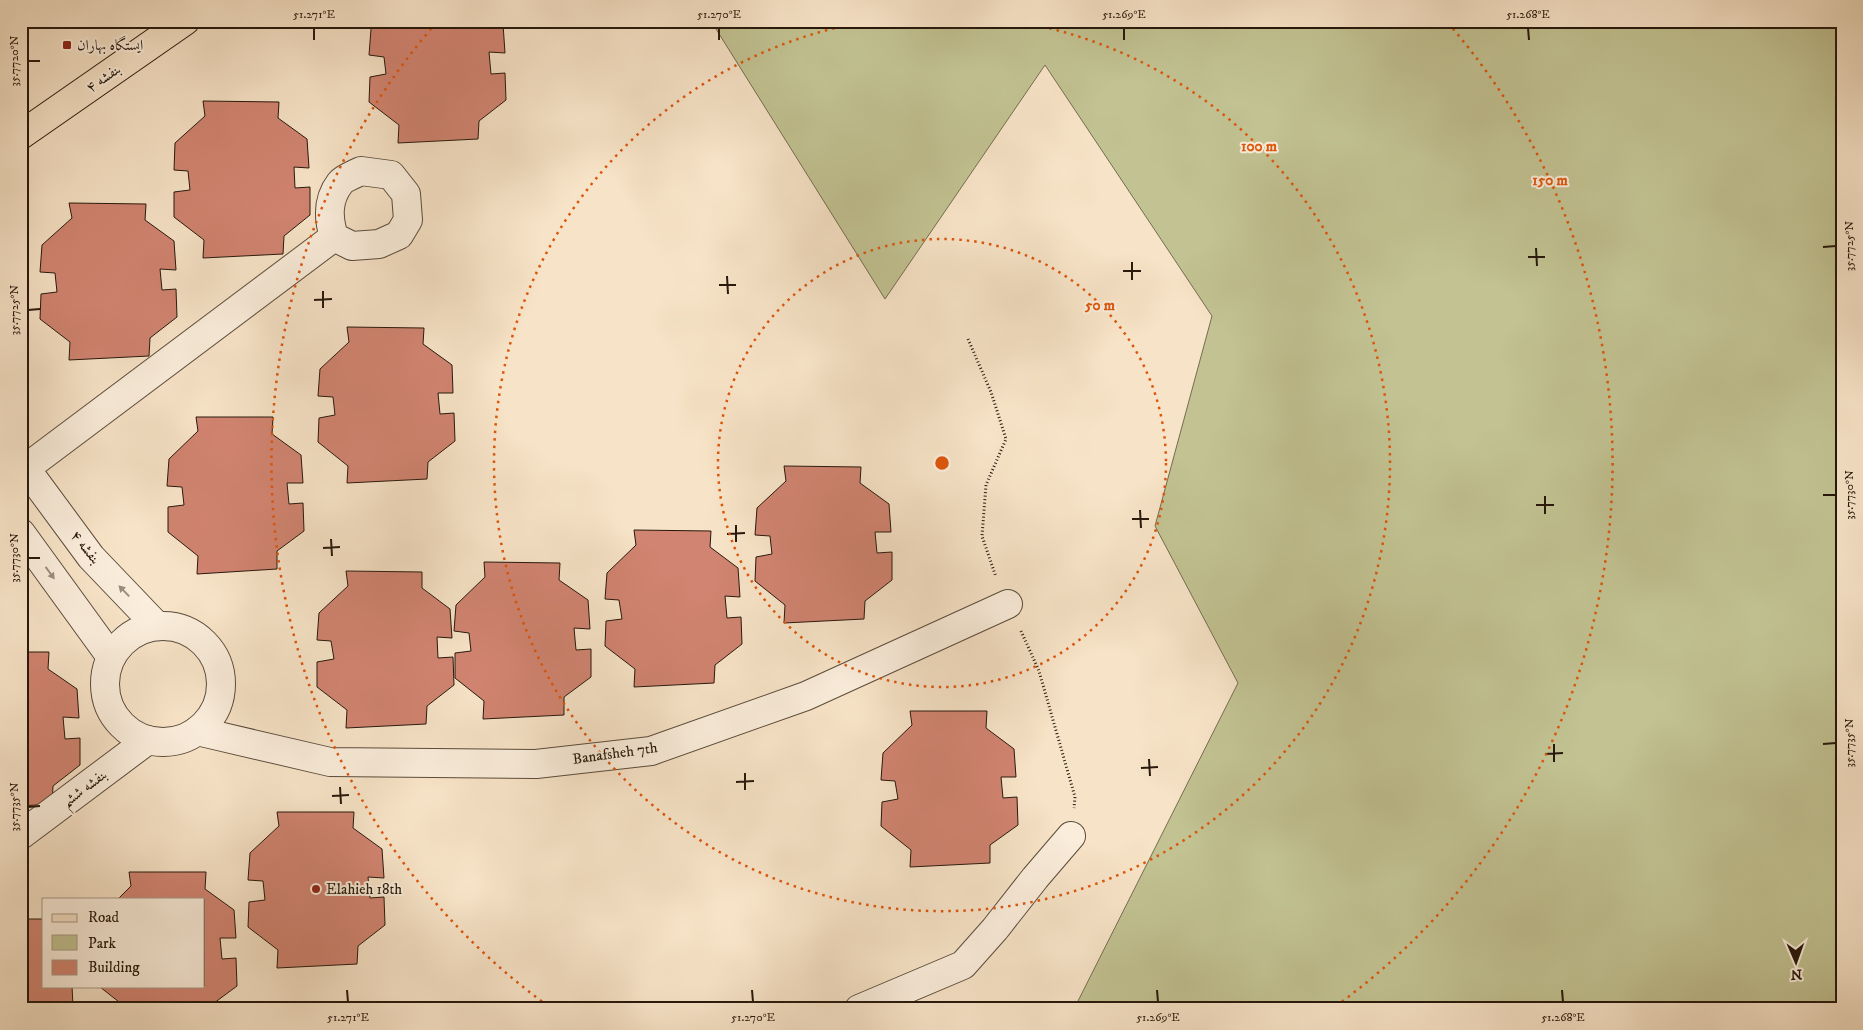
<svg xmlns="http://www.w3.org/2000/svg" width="1863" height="1030" viewBox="0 0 1863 1030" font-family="'IM FELL DW Pica',Amiri,serif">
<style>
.green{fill:#c2c292;stroke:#746d4f}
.building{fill:#d18471;stroke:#27180c}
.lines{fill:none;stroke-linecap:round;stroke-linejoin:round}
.minor-casing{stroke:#5b4b3b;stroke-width:30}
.major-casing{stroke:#27180c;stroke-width:30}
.path{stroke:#27180c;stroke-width:3;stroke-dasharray:1 2.5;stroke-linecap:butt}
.minor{stroke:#faeddb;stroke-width:28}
.major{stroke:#f7e3c7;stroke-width:28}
.oneway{fill:#9b8d7e}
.ticks{fill:none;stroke:#27180c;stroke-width:2}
.ring{fill:none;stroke:#de560c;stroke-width:2.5;stroke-dasharray:2.5 5}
.poi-dot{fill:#8f2418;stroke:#faeddb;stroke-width:2}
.labels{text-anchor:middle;stroke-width:4;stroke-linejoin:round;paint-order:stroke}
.poi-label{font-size:15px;fill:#27180c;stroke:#faeddb;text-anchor:start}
.street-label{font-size:15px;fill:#27180c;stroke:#faeddb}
.centre{fill:#de560c;stroke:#faeddb;stroke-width:2.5}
.ring-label{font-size:15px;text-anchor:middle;font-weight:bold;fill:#de560c;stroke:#faeddb;stroke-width:4;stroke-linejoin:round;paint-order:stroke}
.neatline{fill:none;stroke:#27180c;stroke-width:2}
.ticks-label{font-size:12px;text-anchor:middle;fill:#27180c}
</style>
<rect width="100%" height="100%" fill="#f7e3c7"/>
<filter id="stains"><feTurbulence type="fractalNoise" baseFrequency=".004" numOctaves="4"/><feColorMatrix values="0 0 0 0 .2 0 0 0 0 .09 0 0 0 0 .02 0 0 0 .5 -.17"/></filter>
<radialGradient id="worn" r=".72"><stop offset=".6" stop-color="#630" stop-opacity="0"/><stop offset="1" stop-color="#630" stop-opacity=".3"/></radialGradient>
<polygon class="green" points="711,21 1842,21 1842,1009 1074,1009 1238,683 1155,526 1212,316 1045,65 885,299"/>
<g class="building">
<polygon points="379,21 499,21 503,24 505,53 489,52 491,74 505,73 506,100 479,121 478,139 398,143 399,125 369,102 370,77 386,74 384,57 369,55 371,29"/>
<polygon points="203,101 279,102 278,118 307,139 309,168 294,167 295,188 310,187 310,215 284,236 283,254 203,258 204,240 174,217 174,192 190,190 188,171 174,170 175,143 205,116"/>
<polygon points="69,203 146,204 145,220 174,241 176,270 160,269 162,290 176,289 177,317 150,338 149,356 69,360 70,342 40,319 41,294 57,292 55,273 40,272 42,245 72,218"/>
<polygon points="347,327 424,328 423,344 452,365 453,393 438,393 440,414 454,413 455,441 428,462 427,479 347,483 348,466 318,442 319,418 335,415 333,397 318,396 320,369 349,342"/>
<polygon points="196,417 273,417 272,434 301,455 303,483 287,483 289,504 303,503 304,531 277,551 277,569 197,574 198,556 168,532 168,507 184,505 182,487 167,486 169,459 198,431"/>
<polygon points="784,466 861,467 860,483 889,504 891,532 875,532 877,553 892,552 892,580 865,601 864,619 784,623 785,605 755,581 756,557 772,554 770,536 755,535 757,508 786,481"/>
<polygon points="634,530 711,531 710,547 738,568 740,597 725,596 727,618 741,617 742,644 715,665 714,683 634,687 635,669 605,646 606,621 622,619 619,600 605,599 607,573 636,545"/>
<polygon points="484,562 560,563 559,580 588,600 590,629 574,628 576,650 591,649 591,677 564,697 564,715 483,719 484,701 455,678 455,653 471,651 469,633 454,631 456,605 485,577"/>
<polygon points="346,571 422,572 422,588 450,609 452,638 437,637 438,658 453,657 454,685 427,706 426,724 346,728 347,710 317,687 317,662 334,659 331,641 317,640 319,613 348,586"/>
<polygon points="21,652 49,652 48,669 77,689 79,718 63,717 65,739 80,738 80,765 53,786 52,804 21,806"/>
<polygon points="910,711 987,711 986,728 1014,749 1016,777 1001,777 1003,798 1017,797 1018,825 990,845 990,863 910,867 911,850 881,826 882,802 898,799 895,781 881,780 883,753 912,725"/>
<polygon points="277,812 354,812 353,828 382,849 384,878 368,877 370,898 384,897 385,925 358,946 357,964 277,968 278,950 248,927 249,902 265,900 263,881 248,880 250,853 279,826"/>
<polygon points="129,872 206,872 205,889 234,910 236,938 220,938 222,959 236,958 237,986 210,1006 210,1009 128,1009 100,987 204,986 204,899 118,899 131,886"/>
<polygon points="21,919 44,919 44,986 72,986 73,1006 88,1005 88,1009 21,1009"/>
</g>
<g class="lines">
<g class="minor-casing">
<g id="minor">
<path d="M361,171l30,4 15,19 2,26 -9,15 -20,9 -27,2 -18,-9c-6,-19 -7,-37 6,-54 4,-5 15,-9 21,-12z"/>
<polyline points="21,462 91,557 157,626"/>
<polyline points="26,468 334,237"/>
<polyline points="21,533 111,657"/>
<circle cx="163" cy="684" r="58"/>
<polyline points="197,731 330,762 536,764 651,751 806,696 1008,604"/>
<polyline points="21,835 148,740"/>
<polyline points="859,1009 963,965 995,929 1035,878 1071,836"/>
</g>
</g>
<g class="major-casing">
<polyline id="major" points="21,135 185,21"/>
</g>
<g class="path">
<polyline points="968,339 991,392 1006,439 986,485 982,536 996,577"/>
<polyline points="1021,631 1039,671 1075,797 1074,808"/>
</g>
<use href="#minor" class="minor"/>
<use href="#major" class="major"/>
</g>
<defs><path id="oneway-solid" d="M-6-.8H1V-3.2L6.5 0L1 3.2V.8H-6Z" transform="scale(1.25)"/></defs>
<g class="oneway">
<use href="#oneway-solid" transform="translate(50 573) rotate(54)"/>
<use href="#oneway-solid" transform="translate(124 591) rotate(-134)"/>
</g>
<path class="ticks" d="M314,28v12M719,28v12M1124,28v12M1528,28l1,12M28,61h12M1823,247l13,-1M1536,248l1,18M1528,257h17M1132,262v18M1123,271h18M727,276l1,18M719,285h17M323,291v17M314,300l18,-1M28,310l12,-1M1823,495h13M1545,496v18M1536,505h18M1140,510l1,18M1132,519h17M736,525v17M727,534l18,-1M331,539l1,17M323,548l17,-1M28,558h12M1554,744v18M1823,744l13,-1M1545,754l18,-1M1149,759l1,17M1141,768l17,-1M745,773v17M736,782l18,-1M340,787l1,17M332,796l17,-1M28,807l12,-1M347,990l1,12M752,990l1,12M1157,990l1,12M1562,990l1,12"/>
<g class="ring">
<circle cx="942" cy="463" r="224"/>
<path d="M1020 22A448 448 0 1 1 864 22"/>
<path d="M548 1006A671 671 0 0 1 436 23M1448 23A671 671 0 0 1 1336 1006"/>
</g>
<g class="poi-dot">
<rect x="62" y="40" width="10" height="10" rx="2.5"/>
<circle cx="316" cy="889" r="5"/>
</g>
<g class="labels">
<g class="poi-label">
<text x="77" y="50">ایستگاه بهاران</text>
<text x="326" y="894">Elahieh 18th</text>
</g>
<g class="street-label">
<text transform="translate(103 78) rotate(-35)" y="5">بنفشه ۴</text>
<text transform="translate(86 547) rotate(51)" y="5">بنفشه ۴</text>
<text transform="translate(615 753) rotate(-8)" y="5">Banafsheh 7th</text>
<text transform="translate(84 788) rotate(-37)" y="5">بنفشه ششم</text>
</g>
</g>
<circle cx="942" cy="463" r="8" class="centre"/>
<g class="ring-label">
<text x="1259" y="151">100 m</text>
<text x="1550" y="185">150 m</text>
<text x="1100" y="310">50 m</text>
</g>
<rect width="1863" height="1030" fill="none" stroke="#f7e3c7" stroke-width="55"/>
<rect x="42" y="898" width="162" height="90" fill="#faeddb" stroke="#a69888"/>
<rect x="52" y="914" width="25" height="8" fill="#f7e3c7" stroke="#a69888"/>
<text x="88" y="922" font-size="15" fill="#27180c">Road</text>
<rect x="52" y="935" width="25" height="15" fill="#c2c292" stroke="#a69888"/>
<text x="88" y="948" font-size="15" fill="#27180c">Park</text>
<rect x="52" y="960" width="25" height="15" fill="#d18471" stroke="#a69888"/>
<text x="88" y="972" font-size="15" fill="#27180c">Building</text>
<g transform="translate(1796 962) rotate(178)" stroke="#faeddb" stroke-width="4" paint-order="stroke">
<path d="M0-4L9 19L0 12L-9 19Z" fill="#27180c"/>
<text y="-8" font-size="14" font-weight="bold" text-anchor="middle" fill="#27180c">N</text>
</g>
<rect x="28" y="28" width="1808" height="974" class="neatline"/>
<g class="ticks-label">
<text x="314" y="18">51.271°E</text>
<text x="719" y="18">51.270°E</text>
<text x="1124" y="18">51.269°E</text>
<text x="1528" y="18">51.268°E</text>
<text transform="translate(14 61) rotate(-90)" y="4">35.7720°N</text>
<text transform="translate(1849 246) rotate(-90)" y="4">35.7725°N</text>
<text transform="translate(14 310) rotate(-90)" y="4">35.7725°N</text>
<text transform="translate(1849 495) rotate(-90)" y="4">35.7730°N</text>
<text transform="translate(14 558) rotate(-90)" y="4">35.7730°N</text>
<text transform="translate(1849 743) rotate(-90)" y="4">35.7735°N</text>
<text transform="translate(14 807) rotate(-90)" y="4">35.7735°N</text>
<text x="348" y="1021">51.271°E</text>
<text x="753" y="1021">51.270°E</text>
<text x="1158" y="1021">51.269°E</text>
<text x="1563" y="1021">51.268°E</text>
</g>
<rect width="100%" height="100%" filter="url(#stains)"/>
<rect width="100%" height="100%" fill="url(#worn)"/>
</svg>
